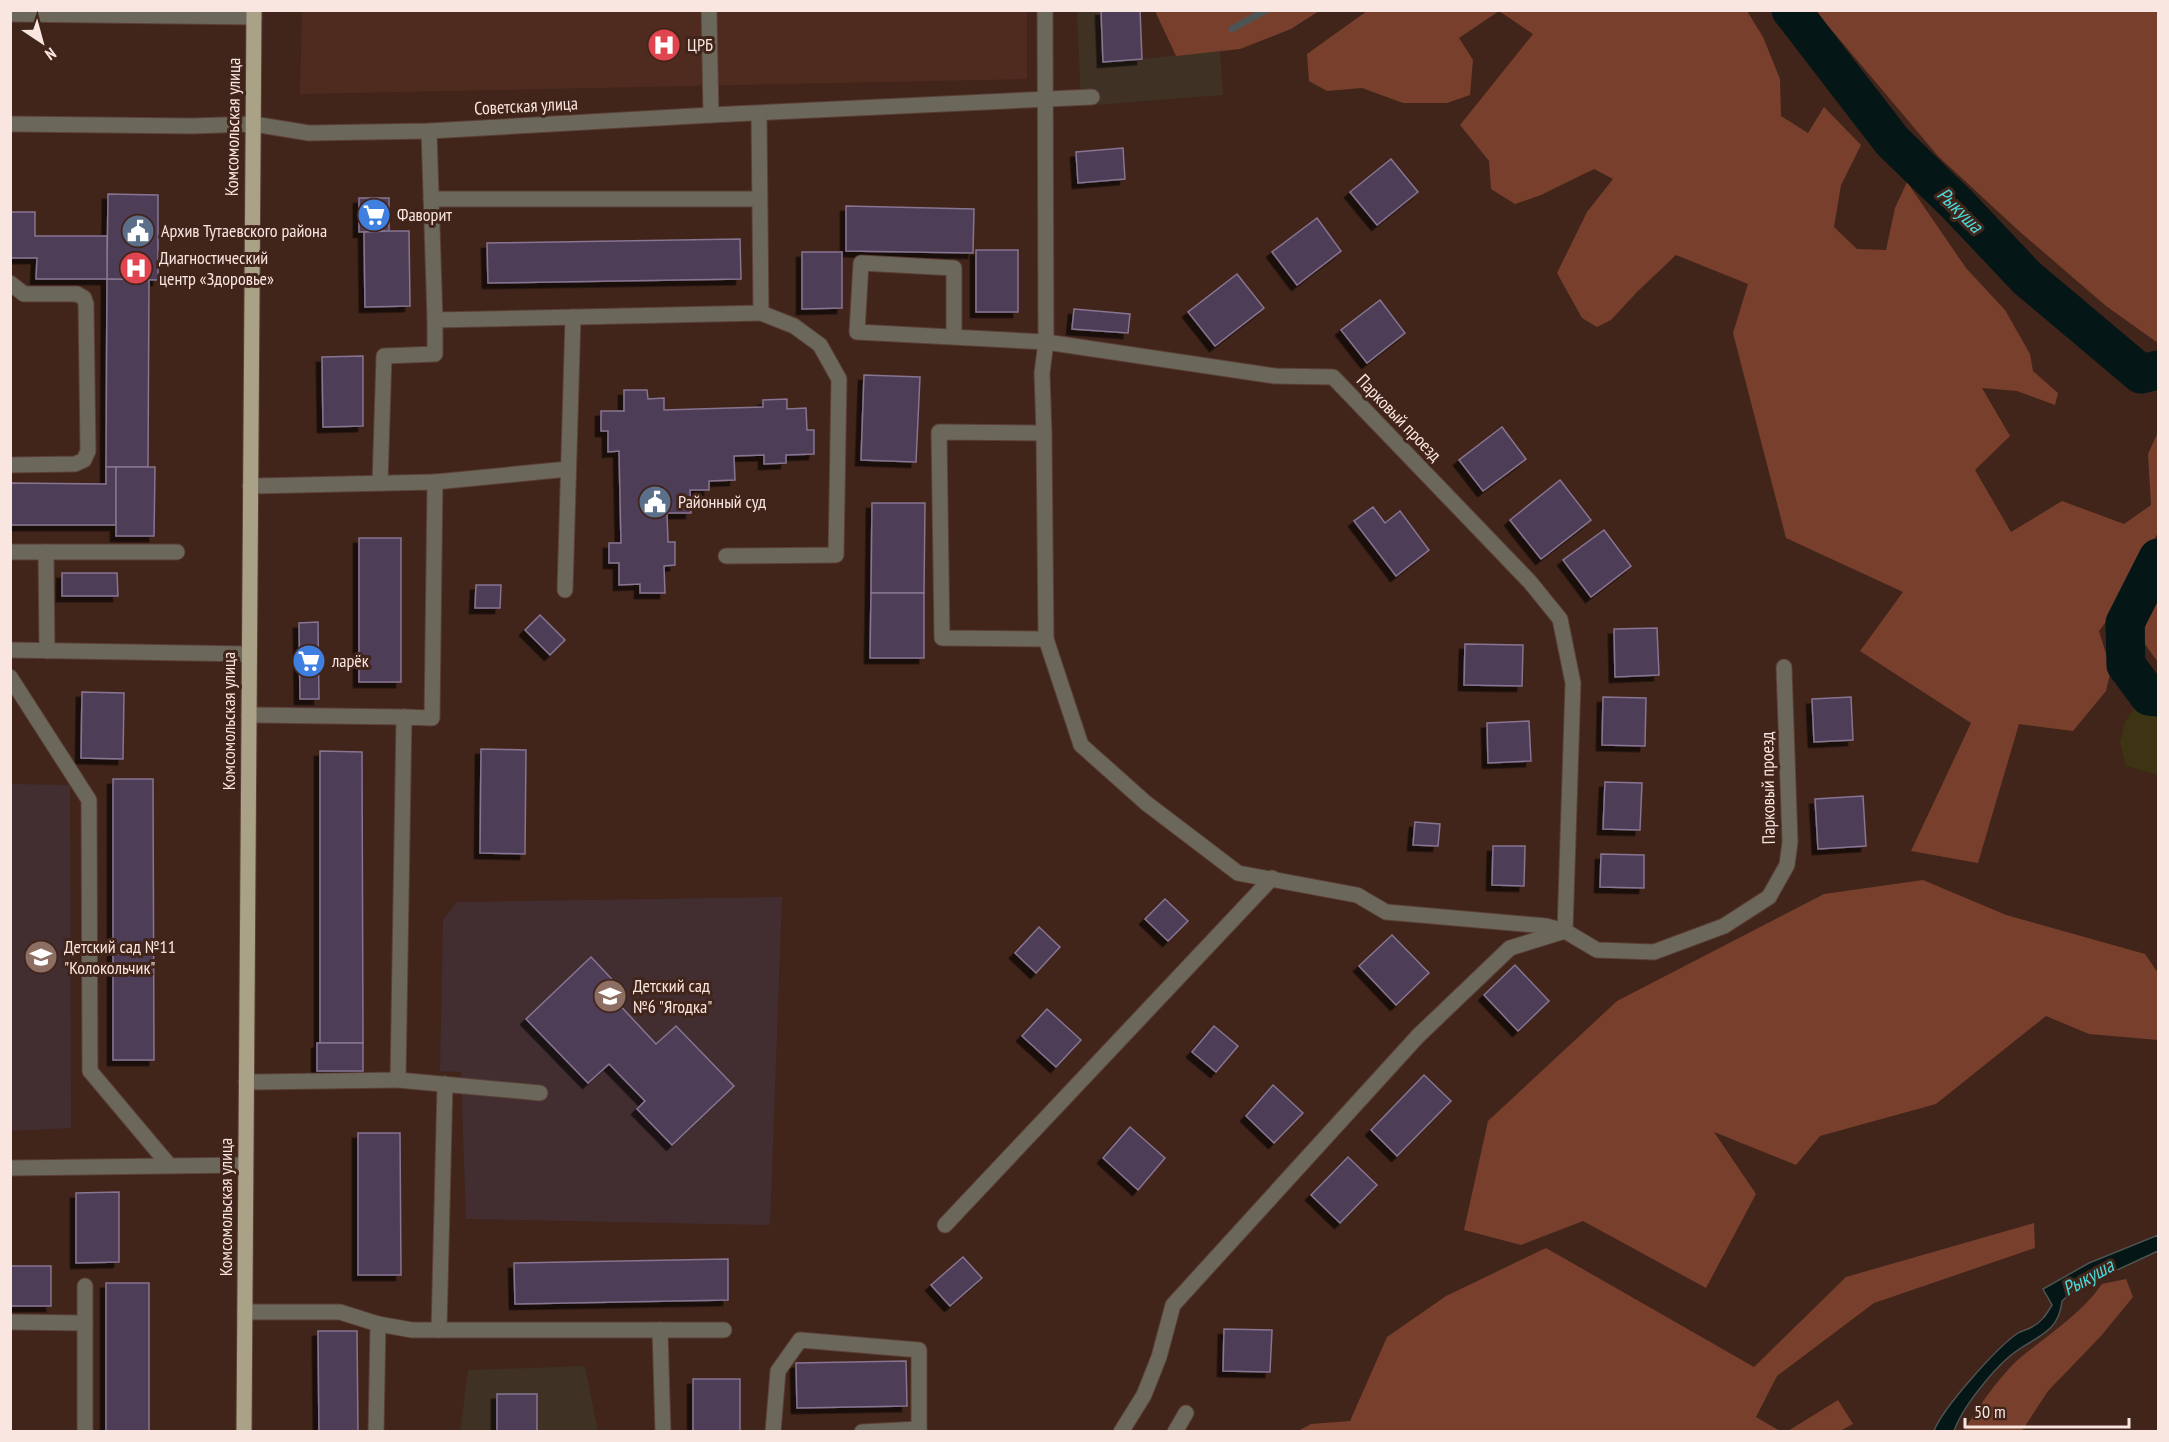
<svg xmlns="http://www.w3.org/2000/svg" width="2169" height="1442" viewBox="0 0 2169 1442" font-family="'PT Sans Narrow',sans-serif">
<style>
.built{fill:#4f2b1f}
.industrial{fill:#3f3124}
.education{fill:#422e31}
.green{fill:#78402c}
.sand{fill:#3c3413}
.water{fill:#041616;stroke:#4e5453;stroke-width:1.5}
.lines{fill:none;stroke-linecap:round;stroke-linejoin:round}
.stream{stroke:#4e5453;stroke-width:7}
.river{stroke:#041616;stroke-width:39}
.building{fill:#4d3d57;stroke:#877491;stroke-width:1.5;filter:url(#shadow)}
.minor-casing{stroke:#5b3f36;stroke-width:17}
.major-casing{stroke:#5b3f36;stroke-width:17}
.minor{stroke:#6b675a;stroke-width:15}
.major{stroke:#aaa286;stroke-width:15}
.labels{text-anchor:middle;stroke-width:6;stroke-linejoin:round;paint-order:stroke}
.poi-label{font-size:18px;fill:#fae6e0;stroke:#41241a;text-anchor:start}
.street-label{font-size:18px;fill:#fae6e0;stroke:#41241a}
.water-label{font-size:20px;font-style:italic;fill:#4adada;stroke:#41241a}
</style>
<defs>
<filter id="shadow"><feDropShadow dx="-5.5" dy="5.5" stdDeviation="0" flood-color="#0009"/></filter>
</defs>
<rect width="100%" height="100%" fill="#41241a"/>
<polygon class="built" points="302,11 1027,11 1027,79 300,94"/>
<g class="industrial">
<polygon points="1077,11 1140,11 1142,59 1220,51 1223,95 1081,106"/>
<polygon points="585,1366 598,1431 460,1432 468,1370"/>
</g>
<g class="education">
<polygon points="11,784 70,785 71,1128 11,1131"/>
<polygon points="782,897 770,1225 466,1219 461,1072 440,1071 443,920 457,902"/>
</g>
<g class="green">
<polygon points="1155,11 1319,11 1291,29 1240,49 1176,56"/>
<polygon points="1367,11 1747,11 1763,37 1780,79 1781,116 1808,133 1824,107 1861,145 1841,185 1834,227 1857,249 1886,250 1895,208 1907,182 1966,268 2005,310 2030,354 2033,371 2058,393 2055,405 2017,391 1982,388 2010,436 1975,470 2011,532 2062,501 2124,524 2151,505 2148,454 2158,432 2158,532 2131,589 2099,631 2111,670 2106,691 2073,731 2019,724 1978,863 1911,851 1971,723 1860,651 1903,592 1786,538 1733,333 1748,284 1676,255 1637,292 1611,320 1597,327 1582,318 1557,273 1587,212 1613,179 1594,169 1541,195 1515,204 1491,189 1489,161 1460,125 1533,34 1499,11 1459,38 1473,60 1470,95 1447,103 1403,103 1362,88 1327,91 1309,81 1307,54"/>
<polygon points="1817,11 2158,11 2158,343 2106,306 2019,231 1938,156 1824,21"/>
<polygon points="2158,585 2158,662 2144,643 2147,605"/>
<polygon points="1923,880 2006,915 2145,954 2158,973 2158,1040 2089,1034 2046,1016 1936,1104 1820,1136 1796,1165 1714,1132 1756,1194 1706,1288 1583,1221 1521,1245 1464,1230 1488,1121 1617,1001 1824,894"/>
<polygon points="2034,1223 2035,1248 1874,1303 1777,1376 1756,1417 1780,1431 1298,1431 1311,1424 1350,1421 1387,1337 1446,1296 1546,1248 1754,1367 1846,1277"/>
<path d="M2126,1279l7,18 -32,39 -53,55 -26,40h-58c11,-20 38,-58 56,-73 29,-24 61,-44 82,-74z"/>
<polygon points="1838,1400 1853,1424 1840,1431 1788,1431"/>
</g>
<polygon class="sand" points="2149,703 2158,705 2158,775 2126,766 2120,743 2125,722 2137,704"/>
<path class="water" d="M2158,1235v16l-84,39 -12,11c-3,34 -30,36 -52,55 -19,16 -48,52 -56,75h-20c8,-22 63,-84 84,-98 3,-2 8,-3 12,-5 11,-5 16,-13 22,-23l-9,-16 46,-26z"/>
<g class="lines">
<polyline class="stream" points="1232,29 1266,10"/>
<g class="river">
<polyline points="1791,10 1892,141 1957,204 2027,278 2141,374 2158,370"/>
<polyline points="2158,558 2125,623 2126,665 2149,696 2158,697"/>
</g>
</g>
<g class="building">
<polygon points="1101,10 1140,10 1142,59 1103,62"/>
<polygon points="1123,148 1125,179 1078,183 1076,152"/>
<polygon points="1391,159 1418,192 1377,225 1350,192"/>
<polygon points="108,194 158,195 158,280 107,279"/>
<polygon points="359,198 389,198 389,231 359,232"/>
<polygon points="846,206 974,209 973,253 846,251"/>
<polygon points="10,212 35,212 35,236 107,236 107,279 36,279 37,258 10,258"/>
<polygon points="1317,218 1341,251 1297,285 1272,252"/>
<polygon points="389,231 409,231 410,306 365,307 364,232"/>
<polygon points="740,239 741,279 488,283 487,243"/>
<rect x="976" y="250" width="42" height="62"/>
<polygon points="802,252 842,252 842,308 802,309"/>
<polygon points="1237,274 1264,308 1215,346 1188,312"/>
<polygon points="107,279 149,280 148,467 106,467"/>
<polygon points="1380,300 1405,333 1367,363 1341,330"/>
<polygon points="1074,309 1130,314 1128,333 1072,329"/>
<polygon points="363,356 363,426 323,427 322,357"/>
<polygon points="864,375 920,377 916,462 861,460"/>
<polygon points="624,390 647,390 648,399 664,398 664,410 763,407 763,400 787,399 787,409 806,408 807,430 814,430 814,454 786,455 786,463 764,464 764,455 734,456 735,480 709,481 709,490 690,490 691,513 667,513 668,542 675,542 675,565 664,566 665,593 640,593 640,584 619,585 619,563 609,563 609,543 621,543 619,451 608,452 608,431 601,431 601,411 624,411"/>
<polygon points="1502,427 1526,459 1483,491 1459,460"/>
<polygon points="106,467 116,467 116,525 10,525 10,483 106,484"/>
<polygon points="116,467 155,467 154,536 116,536"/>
<polygon points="1560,480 1591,520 1541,559 1510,520"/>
<polygon points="872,503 925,503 924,593 871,593"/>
<polygon points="1373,507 1385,523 1400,511 1429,550 1396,576 1354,521"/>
<polygon points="1604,530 1631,566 1591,597 1563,560"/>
<rect x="359" y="538" width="42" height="144"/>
<polygon points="62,573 117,573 118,596 62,596"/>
<polygon points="476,585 501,585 500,608 475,608"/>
<polygon points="871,593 924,593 924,658 870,658"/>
<polygon points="540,615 565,640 550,655 525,630"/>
<polygon points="318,622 319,699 300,699 299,623"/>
<polygon points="1657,628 1659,675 1615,677 1614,629"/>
<polygon points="1465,644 1523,645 1522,686 1464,685"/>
<polygon points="82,692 124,693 123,759 81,758"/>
<polygon points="1603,697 1646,698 1645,746 1602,745"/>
<polygon points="1851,697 1853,740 1814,742 1812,699"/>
<polygon points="1529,721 1531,761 1488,763 1487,723"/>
<polygon points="481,749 526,750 525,854 480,853"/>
<polygon points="320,751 362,752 363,1043 320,1043"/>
<polygon points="113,779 153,779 154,1060 113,1060"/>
<polygon points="1605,782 1642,783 1640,830 1603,829"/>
<polygon points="1863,796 1866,846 1818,849 1815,799"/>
<polygon points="1415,822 1440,824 1438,846 1413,845"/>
<polygon points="1493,846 1525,846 1524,886 1492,885"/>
<polygon points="1601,854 1644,855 1644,888 1600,887"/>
<polygon points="1165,899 1188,921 1168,941 1145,919"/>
<polygon points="1039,927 1060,947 1036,973 1015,953"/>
<polygon points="1392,935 1429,973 1396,1005 1359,966"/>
<polygon points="591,957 623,991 614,999 656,1044 676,1026 734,1086 672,1145 637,1109 645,1101 609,1064 588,1083 526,1019"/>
<polygon points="1515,965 1549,1001 1518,1031 1484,995"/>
<polygon points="1047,1009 1081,1040 1056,1067 1022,1036"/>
<polygon points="1214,1026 1238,1046 1216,1072 1192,1052"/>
<rect x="317" y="1043" width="46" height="28"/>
<polygon points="1424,1075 1451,1101 1397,1156 1371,1130"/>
<polygon points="1273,1085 1303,1113 1274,1143 1246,1116"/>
<polygon points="1130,1127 1165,1158 1138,1190 1103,1158"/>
<polygon points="358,1133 400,1133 401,1275 358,1275"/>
<polygon points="1348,1157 1377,1185 1340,1223 1311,1195"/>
<polygon points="119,1192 119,1262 76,1263 76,1193"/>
<polygon points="963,1257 982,1278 950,1306 931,1285"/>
<polygon points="728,1259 728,1300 515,1304 514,1263"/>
<rect x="10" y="1266" width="41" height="40"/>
<rect x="106" y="1283" width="43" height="149"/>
<polygon points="1224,1329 1272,1330 1270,1372 1223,1371"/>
<polygon points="318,1331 357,1331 358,1432 319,1432"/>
<polygon points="906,1361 907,1406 797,1408 796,1363"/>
<rect x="693" y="1379" width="47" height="53"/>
<rect x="497" y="1394" width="40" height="38"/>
</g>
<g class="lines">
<g class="minor-casing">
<g id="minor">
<polyline points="709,10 711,115"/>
<polyline points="1045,10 1046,342 1275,376 1333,377 1530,582 1560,619 1573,683 1565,931 1597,950 1654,952 1724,926 1769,897 1787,865 1790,842 1784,667"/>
<polyline points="10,14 254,17"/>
<polyline points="10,124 192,126 253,124 309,133 429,131 711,115 1092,97"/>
<polyline points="429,131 435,320"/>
<polyline points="431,199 759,199"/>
<polyline points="10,283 24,294 77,294 84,298 86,304 88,451 84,460 75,464 10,465"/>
<polyline points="954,337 954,268 861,263 857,332 1046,342 1042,373 1044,433 1046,639 1081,745 1146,803 1238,873 1357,895 1386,912 1546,926 1565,931"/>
<polyline points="1044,433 939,432 942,638 1046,639"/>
<polyline points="435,482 568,469"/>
<polyline points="380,483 384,356 435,354 435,320 761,313 759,114"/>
<polyline points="10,552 177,552"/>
<polyline points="46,552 47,651"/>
<polyline points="726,556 836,555 839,379 820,345 794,326 761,313"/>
<polyline points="565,590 573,317"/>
<polyline points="10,650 249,654"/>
<polyline points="10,677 89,800 90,1071 169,1165"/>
<polyline points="249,715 404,717"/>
<polyline points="398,1080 540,1093"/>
<polyline points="246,1082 398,1080 404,717 432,718 435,482 250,486"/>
<polyline points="10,1168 245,1165"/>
<polyline points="945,1225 1272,878"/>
<polyline points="245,1312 340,1312 378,1324 412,1330 724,1330"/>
<polyline points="10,1322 85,1323"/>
<polyline points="439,1330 445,1084"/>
<polyline points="660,1330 663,1432"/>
<polyline points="85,1432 85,1286"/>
<polyline points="376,1432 378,1324"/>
<polyline points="773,1432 778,1371 800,1340 919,1350 919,1429"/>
<polyline points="862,1432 919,1429 918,1432"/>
<polyline points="1121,1432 1144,1395 1159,1357 1173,1305 1418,1036 1510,948 1565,931"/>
<polyline points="1175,1432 1186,1413"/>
</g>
</g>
<g class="major-casing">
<polyline id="major" points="244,1432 254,10"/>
</g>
<use href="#minor" class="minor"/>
<use href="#major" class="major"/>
</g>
<defs>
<g id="hospital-disc" transform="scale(1.725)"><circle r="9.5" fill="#e0444e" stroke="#41241a"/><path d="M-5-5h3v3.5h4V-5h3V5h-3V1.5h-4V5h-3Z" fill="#fff"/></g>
<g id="supermarket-disc" transform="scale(1.725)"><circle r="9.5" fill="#3f7fe0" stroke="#41241a"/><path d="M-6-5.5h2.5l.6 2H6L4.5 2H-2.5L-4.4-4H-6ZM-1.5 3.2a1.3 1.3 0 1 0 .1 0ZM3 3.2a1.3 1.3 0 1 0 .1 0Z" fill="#fff"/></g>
<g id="civic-disc" transform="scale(1.725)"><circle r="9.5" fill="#5c6f8a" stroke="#41241a"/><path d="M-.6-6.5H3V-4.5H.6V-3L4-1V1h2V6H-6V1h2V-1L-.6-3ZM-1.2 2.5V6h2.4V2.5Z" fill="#fff"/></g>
<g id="school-disc" transform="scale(1.725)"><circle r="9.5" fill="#8d6e63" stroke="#41241a"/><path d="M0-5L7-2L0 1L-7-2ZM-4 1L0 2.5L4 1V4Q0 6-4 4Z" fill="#fff"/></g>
</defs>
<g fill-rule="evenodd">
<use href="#hospital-disc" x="664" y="45"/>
<use href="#supermarket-disc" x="374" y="215"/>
<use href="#civic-disc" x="138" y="231"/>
<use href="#hospital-disc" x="136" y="268"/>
<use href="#civic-disc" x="655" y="502"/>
<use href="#supermarket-disc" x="309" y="661"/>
<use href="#school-disc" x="41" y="957"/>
<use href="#school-disc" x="610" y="996"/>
</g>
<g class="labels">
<g class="poi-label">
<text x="687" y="51">ЦРБ</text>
<text x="397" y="221">Фаворит</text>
<text x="161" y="237">Архив Тутаевского района</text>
<text x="159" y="264">Диагностический<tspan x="159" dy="21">центр «Здоровье»</tspan></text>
<text x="678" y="508">Районный суд</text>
<text x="332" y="667">ларёк</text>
<text x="64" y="953">Детский сад №11<tspan x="64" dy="21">"Колокольчик"</tspan></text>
<text x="633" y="992">Детский сад<tspan x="633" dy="21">№6 "Ягодка"</tspan></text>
</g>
<g class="street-label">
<text transform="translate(526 106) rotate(-3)" y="6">Советская улица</text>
<text transform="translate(233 127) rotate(-89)" y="6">Комсомольская улица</text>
<text transform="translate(1399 418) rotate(46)" y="6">Парковый проезд</text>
<text transform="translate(229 721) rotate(-90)" y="6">Комсомольская улица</text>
<text transform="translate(1768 788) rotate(-91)" y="6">Парковый проезд</text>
<text transform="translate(226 1207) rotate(-90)" y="6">Комсомольская улица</text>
</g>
<g class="water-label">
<text transform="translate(1960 210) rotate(45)" y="7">Рыкуша</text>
<text transform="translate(2088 1277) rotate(-29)" y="7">Рыкуша</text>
</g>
</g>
<rect width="2169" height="1442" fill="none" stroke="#fae6e0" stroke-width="24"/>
<g transform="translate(42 42) rotate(144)" stroke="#41241a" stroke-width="4.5" paint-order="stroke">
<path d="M0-4.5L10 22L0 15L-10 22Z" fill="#fae6e0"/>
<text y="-9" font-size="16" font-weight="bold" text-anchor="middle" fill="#fae6e0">N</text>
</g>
<path d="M1965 1418v9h164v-9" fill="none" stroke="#fae6e0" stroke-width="3"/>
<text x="1974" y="1418" font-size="18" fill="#fae6e0" stroke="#41241a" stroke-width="4.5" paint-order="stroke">50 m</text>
</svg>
